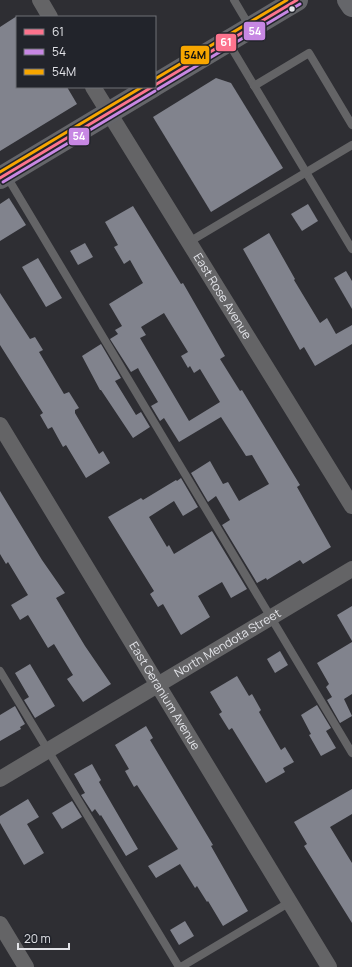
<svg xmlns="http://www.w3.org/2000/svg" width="352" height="967" viewBox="0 0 352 967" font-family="Manrope,sans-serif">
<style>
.building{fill:#81838d;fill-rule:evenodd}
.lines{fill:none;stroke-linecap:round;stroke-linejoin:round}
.service{stroke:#646466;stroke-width:8}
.minor{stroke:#646466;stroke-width:16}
.secondary{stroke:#65666a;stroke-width:22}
.primary{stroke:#646569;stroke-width:22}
.bus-1-casing{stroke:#22242b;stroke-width:6}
.bus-2-casing{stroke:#22242b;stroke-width:6}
.bus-3-casing{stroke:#22242b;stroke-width:6}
.bus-1{stroke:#fc738d;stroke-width:3}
.bus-2{stroke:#c787e3;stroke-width:3}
.bus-3{stroke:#f7a600;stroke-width:3}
.bus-dot{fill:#e2e3e8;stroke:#22242b;stroke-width:1.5}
.labels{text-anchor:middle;stroke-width:4;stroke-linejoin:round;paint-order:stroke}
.street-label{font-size:12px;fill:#e2e3e8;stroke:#22242b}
.line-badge{stroke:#22242b;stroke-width:1.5}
.badge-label{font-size:11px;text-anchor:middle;font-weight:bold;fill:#fff}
.pale-badge-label{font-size:11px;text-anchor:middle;font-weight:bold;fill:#111}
</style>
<rect width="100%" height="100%" fill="#2e2e33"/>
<g class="building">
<polygon points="17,16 17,87 67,87 77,104 0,151 0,27"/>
<polygon points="216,78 231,83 283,168 211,212 153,117"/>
<polygon points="9,198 26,225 0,241 0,204"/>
<polygon points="308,204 318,221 302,231 291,214"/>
<path d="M133,206l48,78 2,-1 42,73 -5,3 20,32 2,-1 58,95 -3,2 34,60 -28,17 -3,-4 -33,20 -1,-2 -9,5 -35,-58 8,-5 -14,-24 -8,6 -17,-29 19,-12 13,23 5,-2 11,19 30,-17 -17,-29 -6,1 -25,-39 -42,25 -15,-24 -4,3 -9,-15 7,-4 -18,-30 -2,-4 -7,4 -21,-33 8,-5 -3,-4 7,-4 -13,-22 34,-21 -13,-23 -6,4 -10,-17 4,-2 -13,-23zM164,313l24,39 -7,4 7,12 2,-2 4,7 6,-4 20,33 -31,19 -49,-83 6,-3 -5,-8z"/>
<polygon points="269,233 295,279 294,280 320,323 327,318 336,334 352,325 352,344 315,366 304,347 300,350 243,249"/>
<polygon points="85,243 93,257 78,265 70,251"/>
<polygon points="38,258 62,298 46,307 22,267"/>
<polygon points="346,271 352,281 352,309 334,278"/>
<polygon points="0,293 30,339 35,337 43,350 39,352 64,394 69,392 79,408 75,410 75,413 99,454 103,451 110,463 86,478 66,445 63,447 52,427 48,429 40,415 43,413 0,345"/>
<polygon points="101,344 121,378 115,381 136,415 141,412 150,427 133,438 101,390 100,390 82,356"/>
<polygon points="181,478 198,507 183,516 174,501 149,517 167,547 169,545 174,554 212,531 247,589 231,598 222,582 198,596 210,617 181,635 163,604 158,607 150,594 154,591 108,517 141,498 143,500 176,480 177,481"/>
<polygon points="0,491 42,560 65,593 56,598 85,646 111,684 83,702 67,679 73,675 54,644 48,648 28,615 20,620 11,605 28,595 8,562 6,564 0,554"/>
<polygon points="352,606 352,641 337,615"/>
<polygon points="352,642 352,694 344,699 352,716 340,723 327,700 332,697 326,687 329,684 317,663"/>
<polygon points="280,651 288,665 275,673 267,659"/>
<polygon points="30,664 55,706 35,718 24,700 29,697 15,673"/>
<polygon points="237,676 249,696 252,694 261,710 259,712 281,750 285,747 294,762 283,768 285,772 266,783 232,728 229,730 219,714 222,712 210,692"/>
<polygon points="317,705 331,728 326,731 336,748 321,756 309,735 311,734 301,715"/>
<polygon points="15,706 25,724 20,727 21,729 0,741 0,715"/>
<polygon points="146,726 153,738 150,740 213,845 211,846 248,911 223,926 208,901 207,902 197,886 195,888 180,864 156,878 148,866 178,849 137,785 134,787 125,771 129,769 115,745"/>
<polygon points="92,764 101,780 99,782 138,849 126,856 101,815 100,816 95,809 92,812 81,795 85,793 74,774"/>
<polygon points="352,789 352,814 330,827 352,863 352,923 304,846 307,844 294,822"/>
<polygon points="28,799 39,817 27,824 44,853 24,865 0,823 0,816"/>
<polygon points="72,801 82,817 62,829 52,813"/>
<polygon points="185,921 194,936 179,945 170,930"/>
</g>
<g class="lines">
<g class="service">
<polyline points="234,0 250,27"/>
<polyline points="228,42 352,249"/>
<polyline points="254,86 309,53 352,125"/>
<polyline points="6,175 352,753"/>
<polyline points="189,242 352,145"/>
<polyline points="0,671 179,967"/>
<polyline points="181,967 290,902"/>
</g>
<g class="minor">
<polyline points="40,0 50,17"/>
<path id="s1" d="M93,87l259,419"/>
<path id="s2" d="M0,425l329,542"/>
<path id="s3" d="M0,779l352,-210"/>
<polyline points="0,924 26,967"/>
</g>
<polyline class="secondary" points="348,0 352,6"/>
<g class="primary">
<polyline points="155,85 297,0"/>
<polyline points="0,178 152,87"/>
</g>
<g class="bus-1-casing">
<g id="bus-1">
<polyline points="155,85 297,0"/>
<polyline points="0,178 152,87"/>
</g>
</g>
<g class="bus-2-casing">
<g id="bus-2">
<polyline points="158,89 300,4"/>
<polyline points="3,182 155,91"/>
</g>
</g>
<g class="bus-3-casing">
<g id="bus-3">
<polyline points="155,79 287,0"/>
<polyline points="0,172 142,87"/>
</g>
</g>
<use href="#bus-1" class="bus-1"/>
<use href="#bus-2" class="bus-2"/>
<use href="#bus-3" class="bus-3"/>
</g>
<circle class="bus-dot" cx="292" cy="9" r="3.5"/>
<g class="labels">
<g class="street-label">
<text dy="4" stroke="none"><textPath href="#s1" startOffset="246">East Rose Avenue</textPath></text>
<text dy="4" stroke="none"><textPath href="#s3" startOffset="265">North Mendota Street</textPath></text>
<text dy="4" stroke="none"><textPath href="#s2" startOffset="317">East Geranium Avenue</textPath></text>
</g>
</g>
<g class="line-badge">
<rect x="243" y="21" width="23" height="20" rx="4" fill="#c787e3"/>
<rect x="215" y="33" width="22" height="19" rx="4" fill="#fc738d"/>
<rect x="180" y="45" width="30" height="20" rx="4" fill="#f7a600"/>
<rect x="68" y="127" width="22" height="19" rx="4" fill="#c787e3"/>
</g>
<g class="badge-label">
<text x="255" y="35">54</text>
<text x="226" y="46">61</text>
<text x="79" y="140">54</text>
</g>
<g class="pale-badge-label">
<text x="195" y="59">54M</text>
</g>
<rect x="16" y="16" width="140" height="72" fill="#22242b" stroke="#6f7077"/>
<rect x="24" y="29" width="20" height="6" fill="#fc738d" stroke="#6f7077"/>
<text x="52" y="36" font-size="12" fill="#e2e3e8">61</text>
<rect x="24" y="49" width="20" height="6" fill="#c787e3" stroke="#6f7077"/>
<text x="52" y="56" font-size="12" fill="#e2e3e8">54</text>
<rect x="24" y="69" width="20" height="6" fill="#f7a600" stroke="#6f7077"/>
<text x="52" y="76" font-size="12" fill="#e2e3e8">54M</text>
<path d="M18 943v6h51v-6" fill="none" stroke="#e2e3e8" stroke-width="2"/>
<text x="24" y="943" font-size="12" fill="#e2e3e8" stroke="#22242b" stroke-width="3" paint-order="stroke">20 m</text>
</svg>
